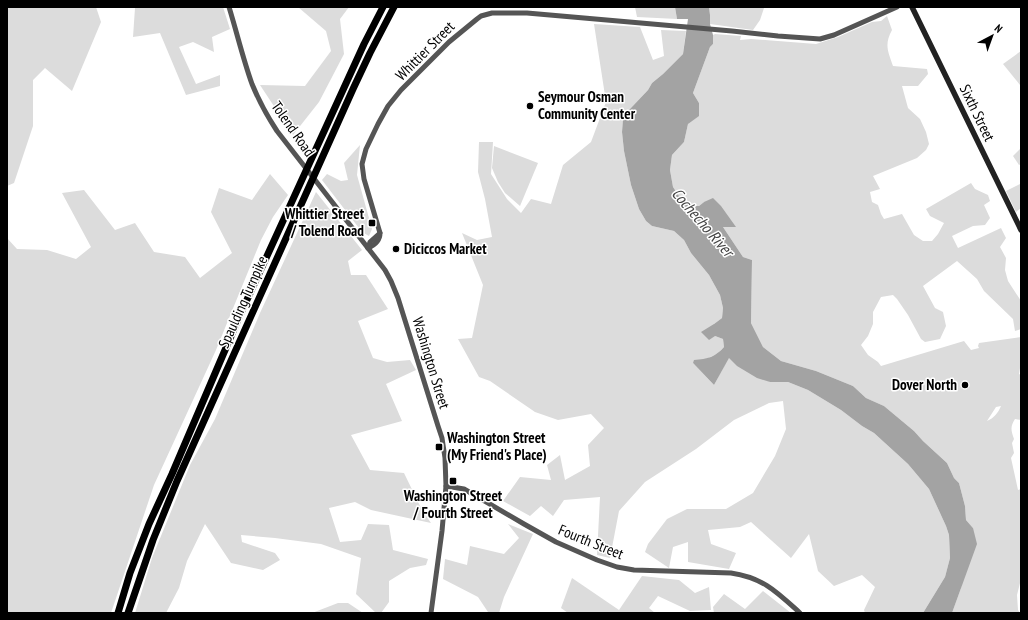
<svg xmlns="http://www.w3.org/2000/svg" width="1028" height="620" viewBox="0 0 1028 620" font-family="'PT Sans Narrow',sans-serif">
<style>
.green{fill:#dcdcdc;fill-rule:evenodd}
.water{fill:#a3a3a3}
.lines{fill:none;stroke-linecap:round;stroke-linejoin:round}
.tertiary{stroke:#555;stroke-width:5}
.secondary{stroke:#222;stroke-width:5.5}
.motorway{stroke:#000;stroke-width:7}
.poi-dot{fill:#000;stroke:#fff;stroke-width:1.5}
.labels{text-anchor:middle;stroke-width:3;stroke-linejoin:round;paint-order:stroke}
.street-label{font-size:15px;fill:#000;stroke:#fff}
.poi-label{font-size:15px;font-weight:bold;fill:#000;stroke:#fff;text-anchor:start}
.water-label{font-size:16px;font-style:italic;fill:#444;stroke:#fff}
</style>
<rect width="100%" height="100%" fill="#fff"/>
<g class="green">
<polygon points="7,7 96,7 101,22 72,91 45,68 33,80 33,126 14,183 7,186"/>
<polygon points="138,7 223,7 230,29 212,37 214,52 193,42 179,47 196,84 220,75 220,86 186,95 160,33 133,37 135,8"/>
<polygon points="298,7 349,7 340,19 344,54 319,102 293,135 260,85 305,86 331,51 326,31"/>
<polygon points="635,7 675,7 677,19 637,17"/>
<polygon points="709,7 764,7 764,8 760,20 753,30 710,24 710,15"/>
<path d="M887,16l5,14c-8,15 -4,21 1,36l34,3 1,5 -10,12h-16l6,22 12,11 6,13 3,12 -3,6 -9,8 -44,18 7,13 -10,3 2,10 6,3 3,9 3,5 18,-5 12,21 9,6h9l6,-7 6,-11 -14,-7 -4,-7 45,-26 4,6 13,6 2,6 -6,4 6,13 -5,7 -12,1 -21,10 6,12 43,-20 5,10 -6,9 6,11 -1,12 3,11 13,20v20h-1l1,8 -6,2 -2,-12 -29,-28 -7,-12 -20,-18 -34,25 12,22 8,4 3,14 -6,13 -15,3 -4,-3 -13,-24 -11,-16 -4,-4 -12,2 -8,15v12l-5,12 -7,9 7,10 10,7 3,4 83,-25 7,9 8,-2 -1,-2 1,-3 42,-6v31h-1l-1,6 2,1v45l-6,-1c-5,8 -4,11 -1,20l-2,4 2,10 -3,5 7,32 3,-1v90l-4,16 1,15 2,3h-68l9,-25 12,-60 -7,-8 -1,-14 -6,-23 -5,-5 -7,-15 -24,-22 -9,-10 -30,-25 -18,-8 -13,-12 -37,-15 -35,-10 -18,-14 -12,-24 1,-63 -9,-3 -20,-30 12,-1 -31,-24 -5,4h-9l-9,-7 -8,-12 -3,-17 2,-15 12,-13 4,-18 11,-21 -6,-10 17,-46 3,-3v-9l2,-1 26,2 -1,4 11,-1 65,5 22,-7 34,-15 9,-1zM1001,406c-3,7 -7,12 -14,15l9,-14z"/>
<path d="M594,24l46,3 13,33 11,-4 -3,-26 25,1 -3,23 -20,20 -11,9 -4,7 -18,19 -7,10 -1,13 2,19 7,34 8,24 7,12 6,5 22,5 10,9 7,13 18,22 11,20 3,13 -1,10 -8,6 1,12 8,3 1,8c-9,10 -18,12 -31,16l21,22 15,-28 41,25h18l20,8 33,20 21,16 12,7 34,31 21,25 17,37 3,9 1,23 -5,19 -22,36h-58l-1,-3 11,-23 -13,-12 -28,11 -16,-15 -9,-37 -18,24 -40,-36 -11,5 -32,3 3,14 25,9 -7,16 -41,-7v-20l-15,5 -4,21 -24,-16 3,-8 19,-25 20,-10h39l27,-16 22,-37 11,-27 -3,-28 -14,2 -35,17 -38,29 -51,33 -26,29 -9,47 -13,-3 3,-58 -36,3 -11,16 -12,-10 -11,10 -27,-15 17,-24 31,3 -4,-15 13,-10 5,25 25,-14 -2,-21 16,-17 -13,-14 -33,6 -23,-8 -45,-31 -11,-4 -21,-38 14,-1 11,-53 -21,-52 15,7 15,-3 -7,-38 -7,-27 1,-30h14l-2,32 16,25 14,14 10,-14 20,5 12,-39 28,-23 15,-40z"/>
<polygon points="1021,51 1021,84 1020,85 1003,64"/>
<polygon points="360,145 357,175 372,229 369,236 362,232 322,180 327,174 341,181 348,180 344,163"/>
<polygon points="494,146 538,163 520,206 505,193 498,182 492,168"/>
<polygon points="1021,148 1021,164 1019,165 1013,156"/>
<polygon points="270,174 288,195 273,217 261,240 216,350 154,485 111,613 7,613 7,238 17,249 47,250 76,259 91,247 62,193 84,190 115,230 135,223 154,252 185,257 200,278 232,253 211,212 219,188 252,200"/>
<polygon points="1020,184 1021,184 1021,208 1016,212 1006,191"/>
<polygon points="316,192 362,250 348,261 351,275 366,275 388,309 358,321 373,358 387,362 410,360 416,370 386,384 402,421 351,435 370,470 404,473 422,510 431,523 371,510 355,502 329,508 340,542 361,540 368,524 389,525 393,550 428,559 426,565 410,568 389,581 389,602 381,613 376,613 356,594 361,558 321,544 275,538 241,535 242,542 275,553 280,560 263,570 231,563 205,524 187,561 179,588 166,613 135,613 152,558 190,465 215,419 260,313"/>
<polygon points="508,524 533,534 504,597 499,613 488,613 488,612 478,597 443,579 445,559 467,565 470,546 504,554 519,538"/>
<polygon points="642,576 679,580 695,593 709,587 711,610 690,611 658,596 649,608 655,613 568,613 561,608 572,578 619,610"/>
<polygon points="763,591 791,613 714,613 713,607 724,594 745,609"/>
<polygon points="338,603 348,603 363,613 312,613"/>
</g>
<path class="water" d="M675,7h34l1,8v9l3,11v9l-3,3 -17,46 6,10v13l-11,8 -4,18 -12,13 -2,15 3,17 8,12 9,7h9l5,-4 9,-4 8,8 15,21h-13l20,30 9,3 -1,63 12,24 18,14 35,10 37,15 13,12 18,8 30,25 9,10 24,22 7,15 5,5 6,23 1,14 7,8 4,16 -25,69h-29l22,-36 5,-19 -1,-23 -3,-9 -17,-37 -21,-25 -34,-31 -12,-7 -21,-16 -33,-20 -20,-8h-18l-13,-4 -20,-12 -8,-8 -15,27 -21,-22 1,-3c14,-1 21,-3 30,-13l-1,-8 -8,-3 -6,4 -8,-8 13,-8 8,-6 1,-10 -3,-13 -11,-20 -18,-22 -7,-13 -10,-9 -22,-5 -6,-5 -7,-12 -8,-24 -7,-34 -2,-19 1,-13 7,-10 18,-19 4,-7 11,-9 20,-20 5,-35h-11z"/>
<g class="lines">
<g class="tertiary">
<path d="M229,7c8,26 14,52 23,77 7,17 15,32 25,47l108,139 6,11 7,17 40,128 4,12 3,20 1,28 -4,45 -11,82"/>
<path d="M368,248c7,-3 12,-7 12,-15l-16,-54 -2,-15 4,-15 12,-25 10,-18 13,-16 48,-48 28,-23 4,-3 11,-3h35l205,18 46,5 42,3 14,-4 63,-28"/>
<polyline points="368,248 370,242 380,233"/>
<path d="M446,486l18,3 60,35 32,18 41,18 20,7 17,3 97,3c33,5 46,19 69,40"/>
</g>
<polyline class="secondary" points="912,7 1021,230"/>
<g class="motorway">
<polyline points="118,613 130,573 149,524 172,474 240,315 364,44 383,7"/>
<polyline points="128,613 153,540 177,481 353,89 370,53 394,7"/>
</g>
</g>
<g class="poi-dot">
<circle cx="530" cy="106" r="4"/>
<rect x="368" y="219" width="8" height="8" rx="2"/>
<circle cx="396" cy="249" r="4"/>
<circle cx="965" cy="385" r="4"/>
<rect x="435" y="443" width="8" height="8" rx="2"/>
<rect x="449" y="477" width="8" height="8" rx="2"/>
</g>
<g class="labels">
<g class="street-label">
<text transform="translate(425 51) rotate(-45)" y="5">Whittier Street</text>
<text transform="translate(977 113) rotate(64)" y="5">Sixth Street</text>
<text transform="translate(293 129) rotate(55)" y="5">Tolend Road</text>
<text transform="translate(243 302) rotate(-66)" y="5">Spaulding Turnpike</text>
<text transform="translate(431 363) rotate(73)" y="5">Washington Street</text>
<text transform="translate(591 542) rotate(22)" y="5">Fourth Street</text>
</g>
<g class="poi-label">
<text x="538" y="102">Seymour Osman<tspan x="538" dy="17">Community Center</tspan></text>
<text x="364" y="219" text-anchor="end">Whittier Street<tspan x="364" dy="17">/ Tolend Road</tspan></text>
<text x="404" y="254">Diciccos Market</text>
<text x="957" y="390" text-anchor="end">Dover North</text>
<text x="447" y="443">Washington Street<tspan x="447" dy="17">(My Friend's Place)</tspan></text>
<text x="453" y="501" text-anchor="middle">Washington Street<tspan x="453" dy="17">/ Fourth Street</tspan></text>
</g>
<g class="water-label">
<text transform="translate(703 222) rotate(49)" y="6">Cochecho River</text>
</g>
</g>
<rect width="1028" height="620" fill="none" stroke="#000000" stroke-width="16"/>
<g transform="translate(992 36) rotate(41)" stroke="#ffffff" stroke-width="3" paint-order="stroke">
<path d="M0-3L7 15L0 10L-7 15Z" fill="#000000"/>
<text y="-6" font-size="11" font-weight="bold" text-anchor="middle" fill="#000000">N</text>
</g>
</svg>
